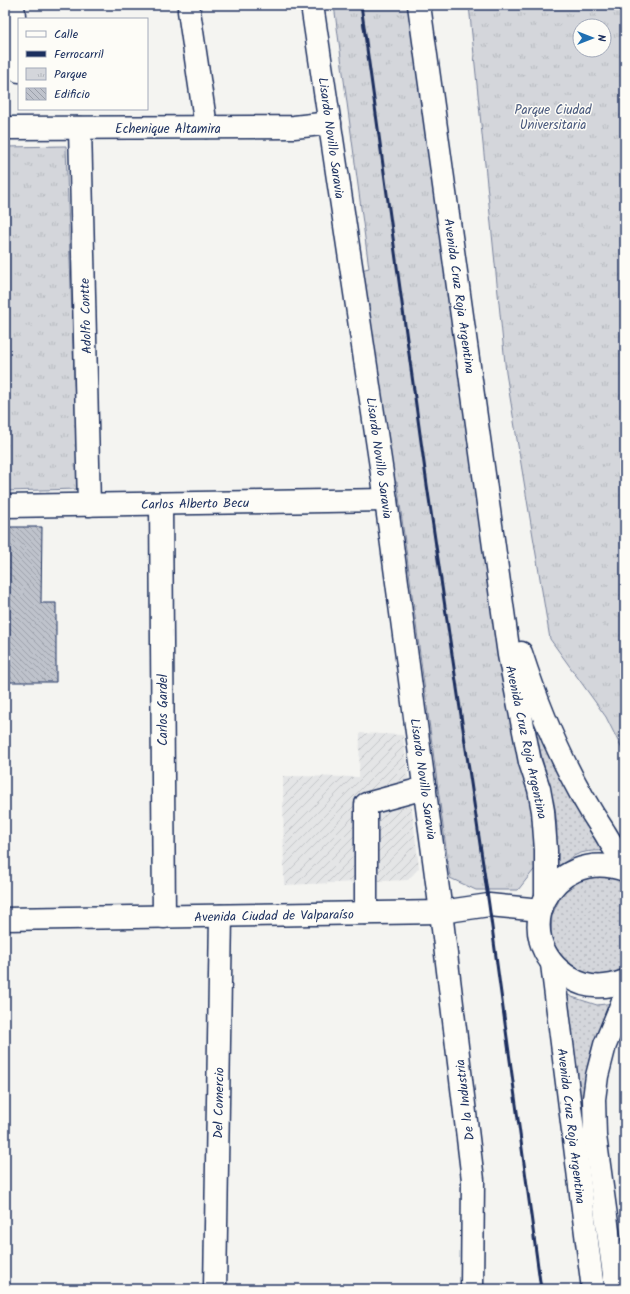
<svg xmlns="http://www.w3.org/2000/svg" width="630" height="1294" viewBox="0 0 630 1294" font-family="Kalam,sans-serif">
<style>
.built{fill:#e4e5e6}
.industrial{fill:url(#industrial-furrows)}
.grass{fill:url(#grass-dots);stroke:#78829c}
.park{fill:url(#park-tufts);stroke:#78829c;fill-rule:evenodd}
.building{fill:url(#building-back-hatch);stroke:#1b2f5e}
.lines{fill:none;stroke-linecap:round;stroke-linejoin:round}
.minor-casing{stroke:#1b2f5e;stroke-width:25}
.major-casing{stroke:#1b2f5e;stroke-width:25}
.minor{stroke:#fdfcf7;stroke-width:22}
.major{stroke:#fdfcf7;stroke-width:22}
.rail{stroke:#1b2f5e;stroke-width:3}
.labels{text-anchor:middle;stroke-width:3;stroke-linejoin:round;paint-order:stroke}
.park-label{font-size:13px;fill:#49597d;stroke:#fdfcf7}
.street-label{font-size:13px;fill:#1b2f5e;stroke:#fdfcf7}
</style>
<defs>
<pattern id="industrial-furrows" width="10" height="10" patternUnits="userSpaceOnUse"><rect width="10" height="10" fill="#e4e5e6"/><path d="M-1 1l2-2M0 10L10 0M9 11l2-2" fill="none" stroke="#c3c5c8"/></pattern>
<pattern id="grass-dots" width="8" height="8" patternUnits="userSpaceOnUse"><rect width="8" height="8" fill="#d4d6db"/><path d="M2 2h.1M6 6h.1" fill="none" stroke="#b5b8be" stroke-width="1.8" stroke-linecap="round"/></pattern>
<pattern id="park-tufts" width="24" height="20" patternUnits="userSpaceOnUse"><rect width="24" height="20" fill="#d4d6db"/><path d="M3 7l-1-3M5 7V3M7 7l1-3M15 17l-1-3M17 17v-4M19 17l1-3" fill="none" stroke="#b5b8be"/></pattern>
<pattern id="building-back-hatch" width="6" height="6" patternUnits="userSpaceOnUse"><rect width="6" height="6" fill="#bfc3cc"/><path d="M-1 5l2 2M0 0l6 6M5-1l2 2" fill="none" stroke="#9a9fa9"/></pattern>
</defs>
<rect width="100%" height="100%" fill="#f4f4f1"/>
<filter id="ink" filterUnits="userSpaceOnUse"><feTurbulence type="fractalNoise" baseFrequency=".025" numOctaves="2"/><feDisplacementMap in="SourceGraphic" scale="8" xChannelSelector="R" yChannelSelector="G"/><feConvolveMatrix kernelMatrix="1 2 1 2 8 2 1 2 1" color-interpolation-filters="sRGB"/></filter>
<g filter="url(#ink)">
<polygon class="built" points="625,1145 625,1226 617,1183"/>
<polygon class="industrial" points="360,733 403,735 419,868 408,880 284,885 283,776 359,777"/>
<g class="grass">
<path d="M518,666l86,185c-24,-1 -34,4 -49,22l2,-46 -2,-19z"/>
<polygon points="600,876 618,879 625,882 625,972 613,977 582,974 558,953 554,944 551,934 552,915 560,898 566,891 581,880"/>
<path d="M559,990l13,7 25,8 17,-2c-9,15 -18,31 -23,48 -5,20 -7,39 -7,59l14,179z"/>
</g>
<g class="park">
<polygon points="334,5 409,5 538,808 537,866 518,890 476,890 450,878 397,482 390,483 361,270 369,268"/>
<path d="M469,5h156v750l-19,-38 -56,-78 -44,-266zM580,26h24v24h-24z"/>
<polygon points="66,146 78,489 5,491 5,147"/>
</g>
<polygon class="building" points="5,527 42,527 41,603 56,603 56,682 5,682"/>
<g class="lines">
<g class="minor-casing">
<g id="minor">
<polyline points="13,5 19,71"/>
<polyline points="312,5 386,500 441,912 473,1180 472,1289"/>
<polyline points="189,11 206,127"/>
<polyline points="5,128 294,127 330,123"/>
<polyline points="80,128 89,505"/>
<polyline points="161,504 164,917"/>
<polyline points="5,506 386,500"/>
<polyline points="366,913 366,804 425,788"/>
<polyline points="215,1289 221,916"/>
</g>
</g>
<g class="major-casing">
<g id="major">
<polyline points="419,5 509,655 530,762 539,789 543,811 546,850 546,897"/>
<path d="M521,653c20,62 46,123 82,177 7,11 13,23 22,33"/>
<path d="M625,870c-75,-26 -120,68 -55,108 17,11 37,10 55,3"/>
<polyline points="5,919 441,912 489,905 541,910"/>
<polyline points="552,964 593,1289"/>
<polyline points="616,1289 595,1136 594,1099 597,1076 605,1045 625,996"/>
</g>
</g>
<use href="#minor" class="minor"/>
<use href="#major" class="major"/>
<polyline class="rail" points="361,5 427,485 489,905 541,1289"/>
</g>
</g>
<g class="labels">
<g class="park-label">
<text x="553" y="114">Parque Ciudad<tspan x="553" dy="15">Universitaria</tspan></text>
</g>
<g class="street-label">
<text x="168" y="133">Echenique Altamira</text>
<text transform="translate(332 138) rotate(82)" y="5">Lisardo Novillo Saravia</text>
<text transform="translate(460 296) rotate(82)" y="5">Avenida Cruz Roja Argentina</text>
<text transform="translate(85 316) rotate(-92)" y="5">Adolfo Contte</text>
<text transform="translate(380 458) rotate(82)" y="5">Lisardo Novillo Saravia</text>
<text transform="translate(195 503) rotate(-1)" y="5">Carlos Alberto Becu</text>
<text transform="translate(162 710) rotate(-90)" y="5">Carlos Gardel</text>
<text transform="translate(527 742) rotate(78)" y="5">Avenida Cruz Roja Argentina</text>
<text transform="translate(424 779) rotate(82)" y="5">Lisardo Novillo Saravia</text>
<text transform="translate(274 915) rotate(-1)" y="5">Avenida Ciudad de Valparaíso</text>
<text transform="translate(464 1100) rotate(-97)" y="5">De la Industria</text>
<text transform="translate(218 1103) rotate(-89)" y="5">Del Comercio</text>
<text transform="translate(572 1126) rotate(83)" y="5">Avenida Cruz Roja Argentina</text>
</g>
</g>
<rect width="630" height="1294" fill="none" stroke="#fdfcf7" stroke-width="20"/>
<rect x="10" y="10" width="610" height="1274" fill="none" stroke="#1b2f5e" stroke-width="1.5" filter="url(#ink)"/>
<rect x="18" y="18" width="130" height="92" fill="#fdfcf7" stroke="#a3aaba"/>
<rect x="26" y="31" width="20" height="6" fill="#fdfcf7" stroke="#a3aaba"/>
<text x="54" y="38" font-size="12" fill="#1b2f5e">Calle</text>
<rect x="26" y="51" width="20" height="6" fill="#1b2f5e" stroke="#a3aaba"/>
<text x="54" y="58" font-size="12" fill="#1b2f5e">Ferrocarril</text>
<rect x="26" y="68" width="20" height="12" fill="url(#park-tufts)" stroke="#a3aaba"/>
<text x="54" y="78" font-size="12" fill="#1b2f5e">Parque</text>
<rect x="26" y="88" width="20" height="12" fill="url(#building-back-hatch)" stroke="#a3aaba"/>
<text x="54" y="98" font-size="12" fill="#1b2f5e">Edificio</text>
<g transform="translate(592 38) rotate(90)"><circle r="19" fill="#fdfcf7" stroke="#a3aaba"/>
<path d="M0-3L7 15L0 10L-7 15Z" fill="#1f6fb2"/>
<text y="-6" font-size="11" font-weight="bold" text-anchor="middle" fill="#1b2f5e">N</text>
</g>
</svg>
